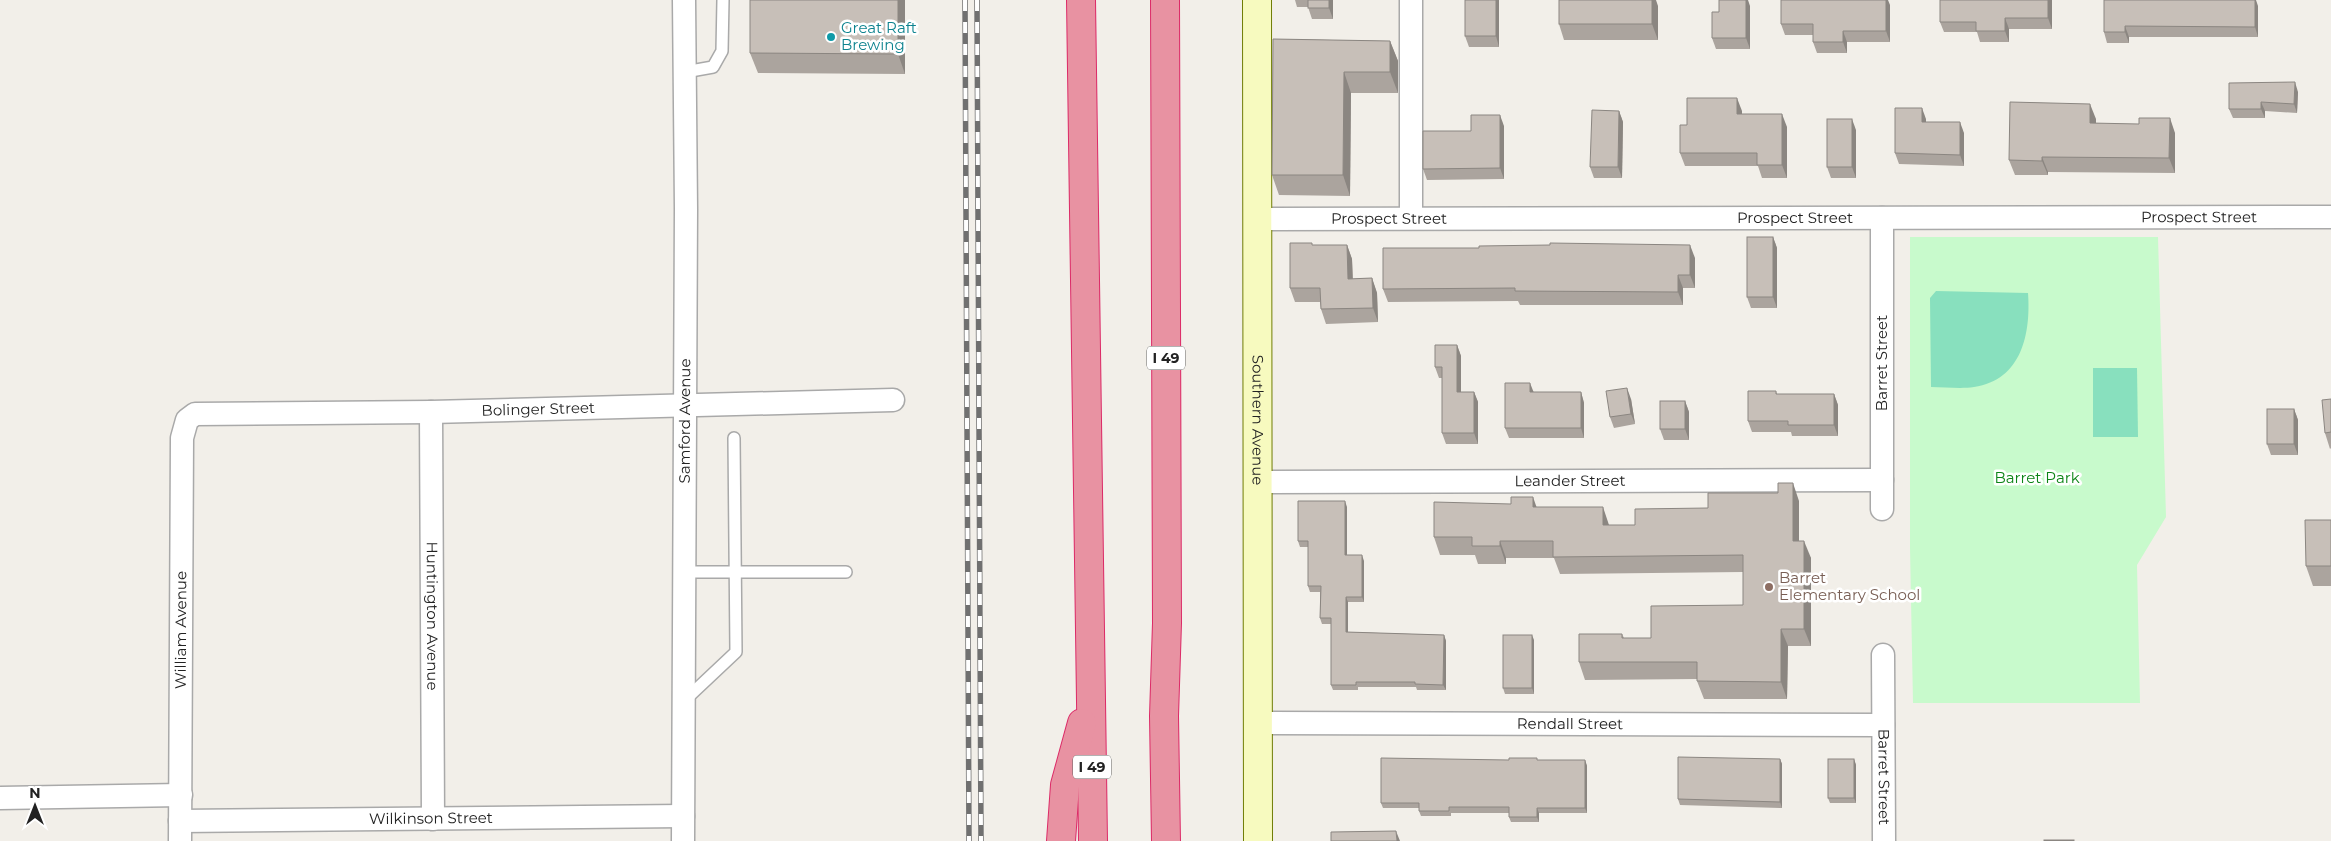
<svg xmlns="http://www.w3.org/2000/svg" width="2331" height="841" viewBox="0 0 2331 841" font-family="Montserrat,sans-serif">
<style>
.park{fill:#c8facc}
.pitch{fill:#88e0be}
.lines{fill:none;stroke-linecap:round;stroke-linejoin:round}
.lane-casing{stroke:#a9a9a9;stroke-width:14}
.street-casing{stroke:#a9a9a9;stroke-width:25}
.secondary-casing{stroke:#707d05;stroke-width:30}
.highway-casing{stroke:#dc2a67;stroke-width:30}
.lane{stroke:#fff;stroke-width:11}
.street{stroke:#fff;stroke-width:22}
.secondary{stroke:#f7fabf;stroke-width:28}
.highway{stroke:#e892a2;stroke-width:28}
.rail-casing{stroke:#707070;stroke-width:5.5}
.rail{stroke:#fff;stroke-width:4;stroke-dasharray:11;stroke-linecap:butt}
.wall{fill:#aba49e}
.shaded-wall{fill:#8b8681}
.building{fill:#c7bfb8;stroke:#8b8681}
.culture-dot{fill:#0f9aa8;stroke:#fff;stroke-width:2}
.education-dot{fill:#8d6e63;stroke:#fff;stroke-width:2}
.labels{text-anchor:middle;stroke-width:5;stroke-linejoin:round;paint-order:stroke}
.shield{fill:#fff;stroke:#646464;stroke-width:1}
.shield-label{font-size:14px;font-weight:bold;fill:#222}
.culture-label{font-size:15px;fill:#0d838f;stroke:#fff;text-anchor:start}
.street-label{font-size:15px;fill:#222;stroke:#fff}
.park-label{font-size:15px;fill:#0c8416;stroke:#fff}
.education-label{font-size:15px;fill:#785e54;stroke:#fff;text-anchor:start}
</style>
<rect width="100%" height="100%" fill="#f2efe9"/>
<polygon class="park" points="1910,237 2158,237 2166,517 2137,565 2140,703 1913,703 1910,548"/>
<g class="pitch">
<path d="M1936,291l92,2c3,40 -6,87 -54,94 -13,2 -29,0 -43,0l-1,-89z"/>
<polygon points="2093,368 2137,368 2138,437 2093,437"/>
</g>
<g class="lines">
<g class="lane-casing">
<g id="lane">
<polyline points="685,72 713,67 722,51 723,0"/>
<polyline points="684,572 846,572"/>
<polyline points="685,700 736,652 734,438"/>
</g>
</g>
<g class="street-casing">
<g id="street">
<polyline points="1411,0 1411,218"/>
<polyline points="1882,218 1882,509"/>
<path id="s1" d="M1257,219l1074,-2"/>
<path id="s2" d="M431,412l2,407"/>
<path id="s3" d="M1258,482l624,-2"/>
<path id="s4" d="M1883,655l1,186"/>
<path id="s5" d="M1258,723l625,2"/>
<polyline points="0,798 181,795"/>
<path id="s6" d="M180,821l503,-5"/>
<path id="s7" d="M180,841l2,-403 5,-18 8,-6 236,-2 462,-12"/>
<path id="s8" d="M683,841l3,-632 -2,-209"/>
</g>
</g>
<g class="secondary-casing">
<g id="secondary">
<path id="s9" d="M1257,0l1,841"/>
</g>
</g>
<g class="highway-casing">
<g id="highway">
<polyline points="1081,0 1093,841"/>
<polyline points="1165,0 1167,623 1164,716 1166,841"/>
<polyline points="1061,841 1065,785 1082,723"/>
</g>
</g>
<use href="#lane" class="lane"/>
<use href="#street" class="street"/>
<use href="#secondary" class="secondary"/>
<use href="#highway" class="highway"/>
<g class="rail-casing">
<g id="rail">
<polyline points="965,0 969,841"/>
<polyline points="977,0 981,841"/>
</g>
</g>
<use href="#rail" class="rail"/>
</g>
<g class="wall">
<polygon points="905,0 905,74 758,73 750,53"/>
<polygon points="1295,0 1333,0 1333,19 1312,19 1308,7 1297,7"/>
<polygon points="1499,0 1499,47 1469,47 1465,36"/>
<polygon points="2052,0 2052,29 2009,29 2009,42 1980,42 1977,32 1944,32 1940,22"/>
<polygon points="2104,0 2258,6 2258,37 2129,37 2129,43 2107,43 2104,32"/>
<polygon points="1890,5 1890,42 1847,42 1847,53 1817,53 1813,42 1813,35 1785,35 1781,24"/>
<polygon points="1658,6 1658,40 1564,40 1559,24"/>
<polygon points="1750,6 1750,49 1716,49 1712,38 1719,12"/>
<polygon points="1273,39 1390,41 1398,61 1398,93 1351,93 1350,196 1279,195 1272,175"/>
<polygon points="2298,92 2297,113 2265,111 2265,118 2233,118 2229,109"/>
<polygon points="1619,111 1623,122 1622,178 1594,178 1590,167"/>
<polygon points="1742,111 1742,114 1787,127 1787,178 1762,178 1758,166 1685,166 1680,153 1687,125"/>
<polygon points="1926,119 1926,122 1964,133 1964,166 1899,164 1895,153"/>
<polygon points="2096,119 2096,123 2175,133 2175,173 2048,172 2048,175 2015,175 2009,160"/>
<polygon points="1504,126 1504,179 1427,180 1423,169"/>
<polygon points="1856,130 1856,178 1831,178 1827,167"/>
<polygon points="1773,237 1777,248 1777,308 1751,308 1747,297"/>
<polygon points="1313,245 1347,245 1352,259 1353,279 1372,278 1377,293 1378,322 1326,324 1321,309 1320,302 1295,302 1290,288"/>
<polygon points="1695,258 1695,288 1683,288 1683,305 1520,305 1518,301 1388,302 1383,289"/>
<polygon points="1457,345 1461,356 1461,392 1474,392 1478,402 1478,444 1446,444 1442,433 1442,378 1439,378 1435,367"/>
<polygon points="1776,391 1777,394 1834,394 1838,405 1838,436 1792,436 1791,432 1752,432 1748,421"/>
<polygon points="1534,392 1581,392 1584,403 1584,438 1509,438 1505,428"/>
<polygon points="1631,399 1635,424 1614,428 1610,417"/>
<polygon points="2331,399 2331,448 2330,449 2325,433"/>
<polygon points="1685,401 1689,412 1689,440 1664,440 1660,429"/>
<polygon points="2294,409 2298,420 2298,455 2271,455 2267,444"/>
<polygon points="1799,501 1799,541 1811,558 1811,646 1788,646 1787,699 1704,699 1697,681 1697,679 1585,680 1579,662 1622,634 1624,638 1651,638 1743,605 1743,572 1560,574 1554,558 1506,558 1506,564 1478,564 1475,555 1440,555 1434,537 1537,507 1609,525 1635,525 1708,508"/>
<polygon points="1347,507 1347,555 1364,561 1364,602 1348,602 1348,632 1444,635 1446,641 1446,690 1417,690 1416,687 1358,687 1358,690 1333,690 1331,685 1331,624 1322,624 1320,618 1320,592 1310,592 1308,586 1308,547 1300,547 1298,541"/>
<polygon points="2331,520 2331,586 2313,586 2306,566"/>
<polygon points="1534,640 1534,694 1505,694 1503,688"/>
<polygon points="1780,759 1782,764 1782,808 1680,805 1678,799"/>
<polygon points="1854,759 1856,765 1856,803 1830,803 1828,798"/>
<polygon points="1538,760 1585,760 1587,766 1587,813 1539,813 1539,822 1511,822 1509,817 1509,813 1451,813 1451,816 1421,816 1419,811 1419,808 1383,808 1381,803"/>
</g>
<g class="shaded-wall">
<polygon points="898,0 905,0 905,74 898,54"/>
<polygon points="1329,0 1333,0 1333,19 1329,8"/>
<polygon points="1496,0 1499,0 1499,47 1496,36"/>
<polygon points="1652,0 1656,0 1658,6 1658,40 1652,24"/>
<polygon points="1746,0 1748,0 1750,6 1750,49 1746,38"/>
<polygon points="1886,0 1888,0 1890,5 1890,42 1886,31"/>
<polygon points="2048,0 2052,0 2052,29 2048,18"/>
<polygon points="2255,0 2256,0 2258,6 2258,37 2255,27"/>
<polygon points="2005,18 2009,29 2009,42 2005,31"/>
<polygon points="2125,26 2129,37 2129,43 2125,32"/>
<polygon points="1843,31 1847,42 1847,53 1843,42"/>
<polygon points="1390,41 1398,61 1398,93 1390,72"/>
<polygon points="1344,72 1351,93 1350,196 1343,175"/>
<polygon points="2295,82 2298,92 2297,113 2294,104"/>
<polygon points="1737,98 1742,111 1742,127 1737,114"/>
<polygon points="2261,102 2265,111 2265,118 2261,109"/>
<polygon points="2090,104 2096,119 2096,138 2090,123"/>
<polygon points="1922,108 1926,119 1926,133 1922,122"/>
<polygon points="1619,111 1623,122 1622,178 1618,167"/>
<polygon points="1782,114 1787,127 1787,178 1782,165"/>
<polygon points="1500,115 1504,126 1504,179 1500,168"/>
<polygon points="2170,118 2175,133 2175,173 2169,158"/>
<polygon points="1852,119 1856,130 1856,178 1852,167"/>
<polygon points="1960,122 1964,133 1964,166 1960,155"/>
<polygon points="2042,157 2048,172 2048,175 2042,161"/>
<polygon points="1773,237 1777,248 1777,308 1773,297"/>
<polygon points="1347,245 1352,259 1353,293 1348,279"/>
<polygon points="1690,245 1695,258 1695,288 1690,275"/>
<polygon points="1678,275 1683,288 1683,305 1678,292"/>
<polygon points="1372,278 1377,293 1378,322 1373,308"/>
<polygon points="1457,345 1461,356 1461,402 1457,392"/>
<polygon points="1530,383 1534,393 1530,392"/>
<polygon points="1627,388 1631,399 1635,424 1631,414"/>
<polygon points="1474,392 1478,402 1478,444 1474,433"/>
<polygon points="1581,392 1584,403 1584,438 1581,428"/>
<polygon points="1834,394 1838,405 1838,436 1834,425"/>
<polygon points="1685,401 1689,412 1689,440 1685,429"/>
<polygon points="2294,409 2298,420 2298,455 2294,444"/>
<polygon points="1793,483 1799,501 1799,558 1793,541"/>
<polygon points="1533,497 1539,514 1533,507"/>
<polygon points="1345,501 1347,507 1347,561 1345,555"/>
<polygon points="1603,507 1609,525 1609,543 1603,525"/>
<polygon points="1500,541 1506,558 1506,564 1500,546"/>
<polygon points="1804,541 1811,558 1811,646 1804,629"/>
<polygon points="1362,555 1364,561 1364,602 1362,597"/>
<polygon points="1346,597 1348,602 1348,637 1346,632"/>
<polygon points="1781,629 1788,646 1787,699 1781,682"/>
<polygon points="1444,635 1446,641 1446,690 1443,685"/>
<polygon points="1532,635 1534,640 1534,694 1532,688"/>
<polygon points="1780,759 1782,764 1782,808 1780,802"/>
<polygon points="1854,759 1856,765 1856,803 1854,798"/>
<polygon points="1585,760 1587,766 1587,813 1585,808"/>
<polygon points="1537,808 1539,813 1539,822 1537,817"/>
<polygon points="1396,831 1400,841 1397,841"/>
</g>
<g class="building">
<polygon points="750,0 898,0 898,54 750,53"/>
<rect x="1308" y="0" width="21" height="8"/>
<rect x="1465" y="0" width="31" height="36"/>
<rect x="1559" y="0" width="93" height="24"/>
<polygon points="1719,0 1746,0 1746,38 1712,38 1712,12 1719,12"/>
<polygon points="1781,0 1886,0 1886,31 1843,31 1843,42 1813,42 1813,24 1781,24"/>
<polygon points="1940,0 2048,0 2048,18 2005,18 2005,31 1976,31 1976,22 1940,22"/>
<polygon points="2104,0 2255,0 2255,27 2125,26 2125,32 2104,32"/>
<polygon points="1273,39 1390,41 1390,72 1344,72 1343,175 1272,175"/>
<polygon points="2295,82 2294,104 2261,102 2261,109 2229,109 2229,83"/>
<polygon points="1687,98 1737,98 1737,114 1782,114 1782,165 1757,165 1757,153 1680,153 1680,125 1687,125"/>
<polygon points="2010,102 2090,104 2090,123 2139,124 2139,118 2170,118 2169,158 2042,157 2042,161 2009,160"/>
<polygon points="1895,108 1922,108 1922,122 1960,122 1960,155 1895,153"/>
<polygon points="1592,110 1619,111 1618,167 1590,167"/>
<polygon points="1471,115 1500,115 1500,168 1423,169 1423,131 1471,131"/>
<rect x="1827" y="119" width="25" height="48"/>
<rect x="1747" y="237" width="26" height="60"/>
<polygon points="1290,243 1312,243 1312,245 1347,245 1348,279 1372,278 1373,308 1321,309 1320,288 1290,288"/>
<polygon points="1550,243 1690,245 1690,275 1678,275 1678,292 1515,291 1515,288 1383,289 1383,248 1479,248 1479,246 1550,245"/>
<polygon points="1435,345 1457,345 1457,392 1474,392 1474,433 1442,433 1442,367 1435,367"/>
<polygon points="1505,383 1530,383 1530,392 1581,392 1581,428 1505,428"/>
<polygon points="1627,388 1631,414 1610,417 1606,391"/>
<polygon points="1748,391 1776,391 1776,394 1834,394 1834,425 1788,425 1788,421 1748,421"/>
<polygon points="2331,399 2331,432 2325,433 2322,400"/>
<rect x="1660" y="401" width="25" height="28"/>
<rect x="2267" y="409" width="27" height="35"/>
<polygon points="1778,483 1793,483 1793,541 1804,541 1804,629 1781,629 1781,682 1697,681 1697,662 1579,662 1579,634 1622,634 1622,638 1651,638 1651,606 1743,605 1743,555 1553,557 1553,541 1500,541 1500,546 1472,546 1472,537 1434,537 1434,502 1511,504 1511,497 1533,497 1533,507 1603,507 1603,525 1635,525 1635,509 1708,508 1708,493 1778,493"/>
<polygon points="1298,501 1345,501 1345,555 1362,555 1362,597 1346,597 1346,632 1444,635 1443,685 1415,684 1415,682 1356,682 1356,685 1331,685 1331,618 1320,618 1321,586 1308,586 1308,541 1298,541"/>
<polygon points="2305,520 2331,520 2331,566 2306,566"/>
<rect x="1503" y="635" width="29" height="53"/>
<polygon points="1678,757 1780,759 1780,802 1678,799"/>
<polygon points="1381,758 1509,760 1509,758 1537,758 1537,760 1585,760 1585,808 1537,808 1537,817 1509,817 1509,807 1449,807 1449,811 1419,811 1419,803 1381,803"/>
<rect x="1828" y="759" width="26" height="39"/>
<polygon points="1396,831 1397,841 1331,841 1331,832"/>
<rect x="2044" y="840" width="30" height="1"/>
</g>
<circle class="culture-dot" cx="831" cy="37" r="5"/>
<circle class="education-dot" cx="1769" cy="587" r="5"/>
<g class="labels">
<g class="shield">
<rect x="1147" y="346.5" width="38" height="23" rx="4"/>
<rect x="1073" y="755.5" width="38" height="23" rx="4"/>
</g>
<g class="shield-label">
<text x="1166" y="363">I 49</text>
<text x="1092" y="772">I 49</text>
</g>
<g class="culture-label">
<text x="841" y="33">Great Raft<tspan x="841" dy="17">Brewing</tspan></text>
</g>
<g class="street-label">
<text dy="5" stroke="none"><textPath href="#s1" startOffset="942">Prospect Street</textPath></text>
<text dy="5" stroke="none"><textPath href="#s1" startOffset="538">Prospect Street</textPath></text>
<text dy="5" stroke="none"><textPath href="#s1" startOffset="132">Prospect Street</textPath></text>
<text transform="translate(1882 363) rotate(-90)" y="5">Barret Street</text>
<text dy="5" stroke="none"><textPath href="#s7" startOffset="775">Bolinger Street</textPath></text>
<text dy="5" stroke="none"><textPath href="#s8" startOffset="420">Samford Avenue</textPath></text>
<text dy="5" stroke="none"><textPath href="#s9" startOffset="420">Southern Avenue</textPath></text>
<text dy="5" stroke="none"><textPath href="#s3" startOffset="312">Leander Street</textPath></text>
<text dy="5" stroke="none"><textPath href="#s2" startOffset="204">Huntington Avenue</textPath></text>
<text dy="5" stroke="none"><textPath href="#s7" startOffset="211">William Avenue</textPath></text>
<text dy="5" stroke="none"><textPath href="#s5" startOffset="312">Rendall Street</textPath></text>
<text dy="5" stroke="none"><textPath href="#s4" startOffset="122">Barret Street</textPath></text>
<text dy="5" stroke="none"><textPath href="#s6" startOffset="251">Wilkinson Street</textPath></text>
</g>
<g class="park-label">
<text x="2037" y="483">Barret Park</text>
</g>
<g class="education-label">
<text x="1779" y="583">Barret<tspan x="1779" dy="17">Elementary School</tspan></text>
</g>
</g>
<g transform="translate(35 806)" stroke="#ffffff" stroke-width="4" paint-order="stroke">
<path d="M0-4L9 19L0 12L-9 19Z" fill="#222222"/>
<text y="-8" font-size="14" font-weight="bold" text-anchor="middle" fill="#222222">N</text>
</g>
</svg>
